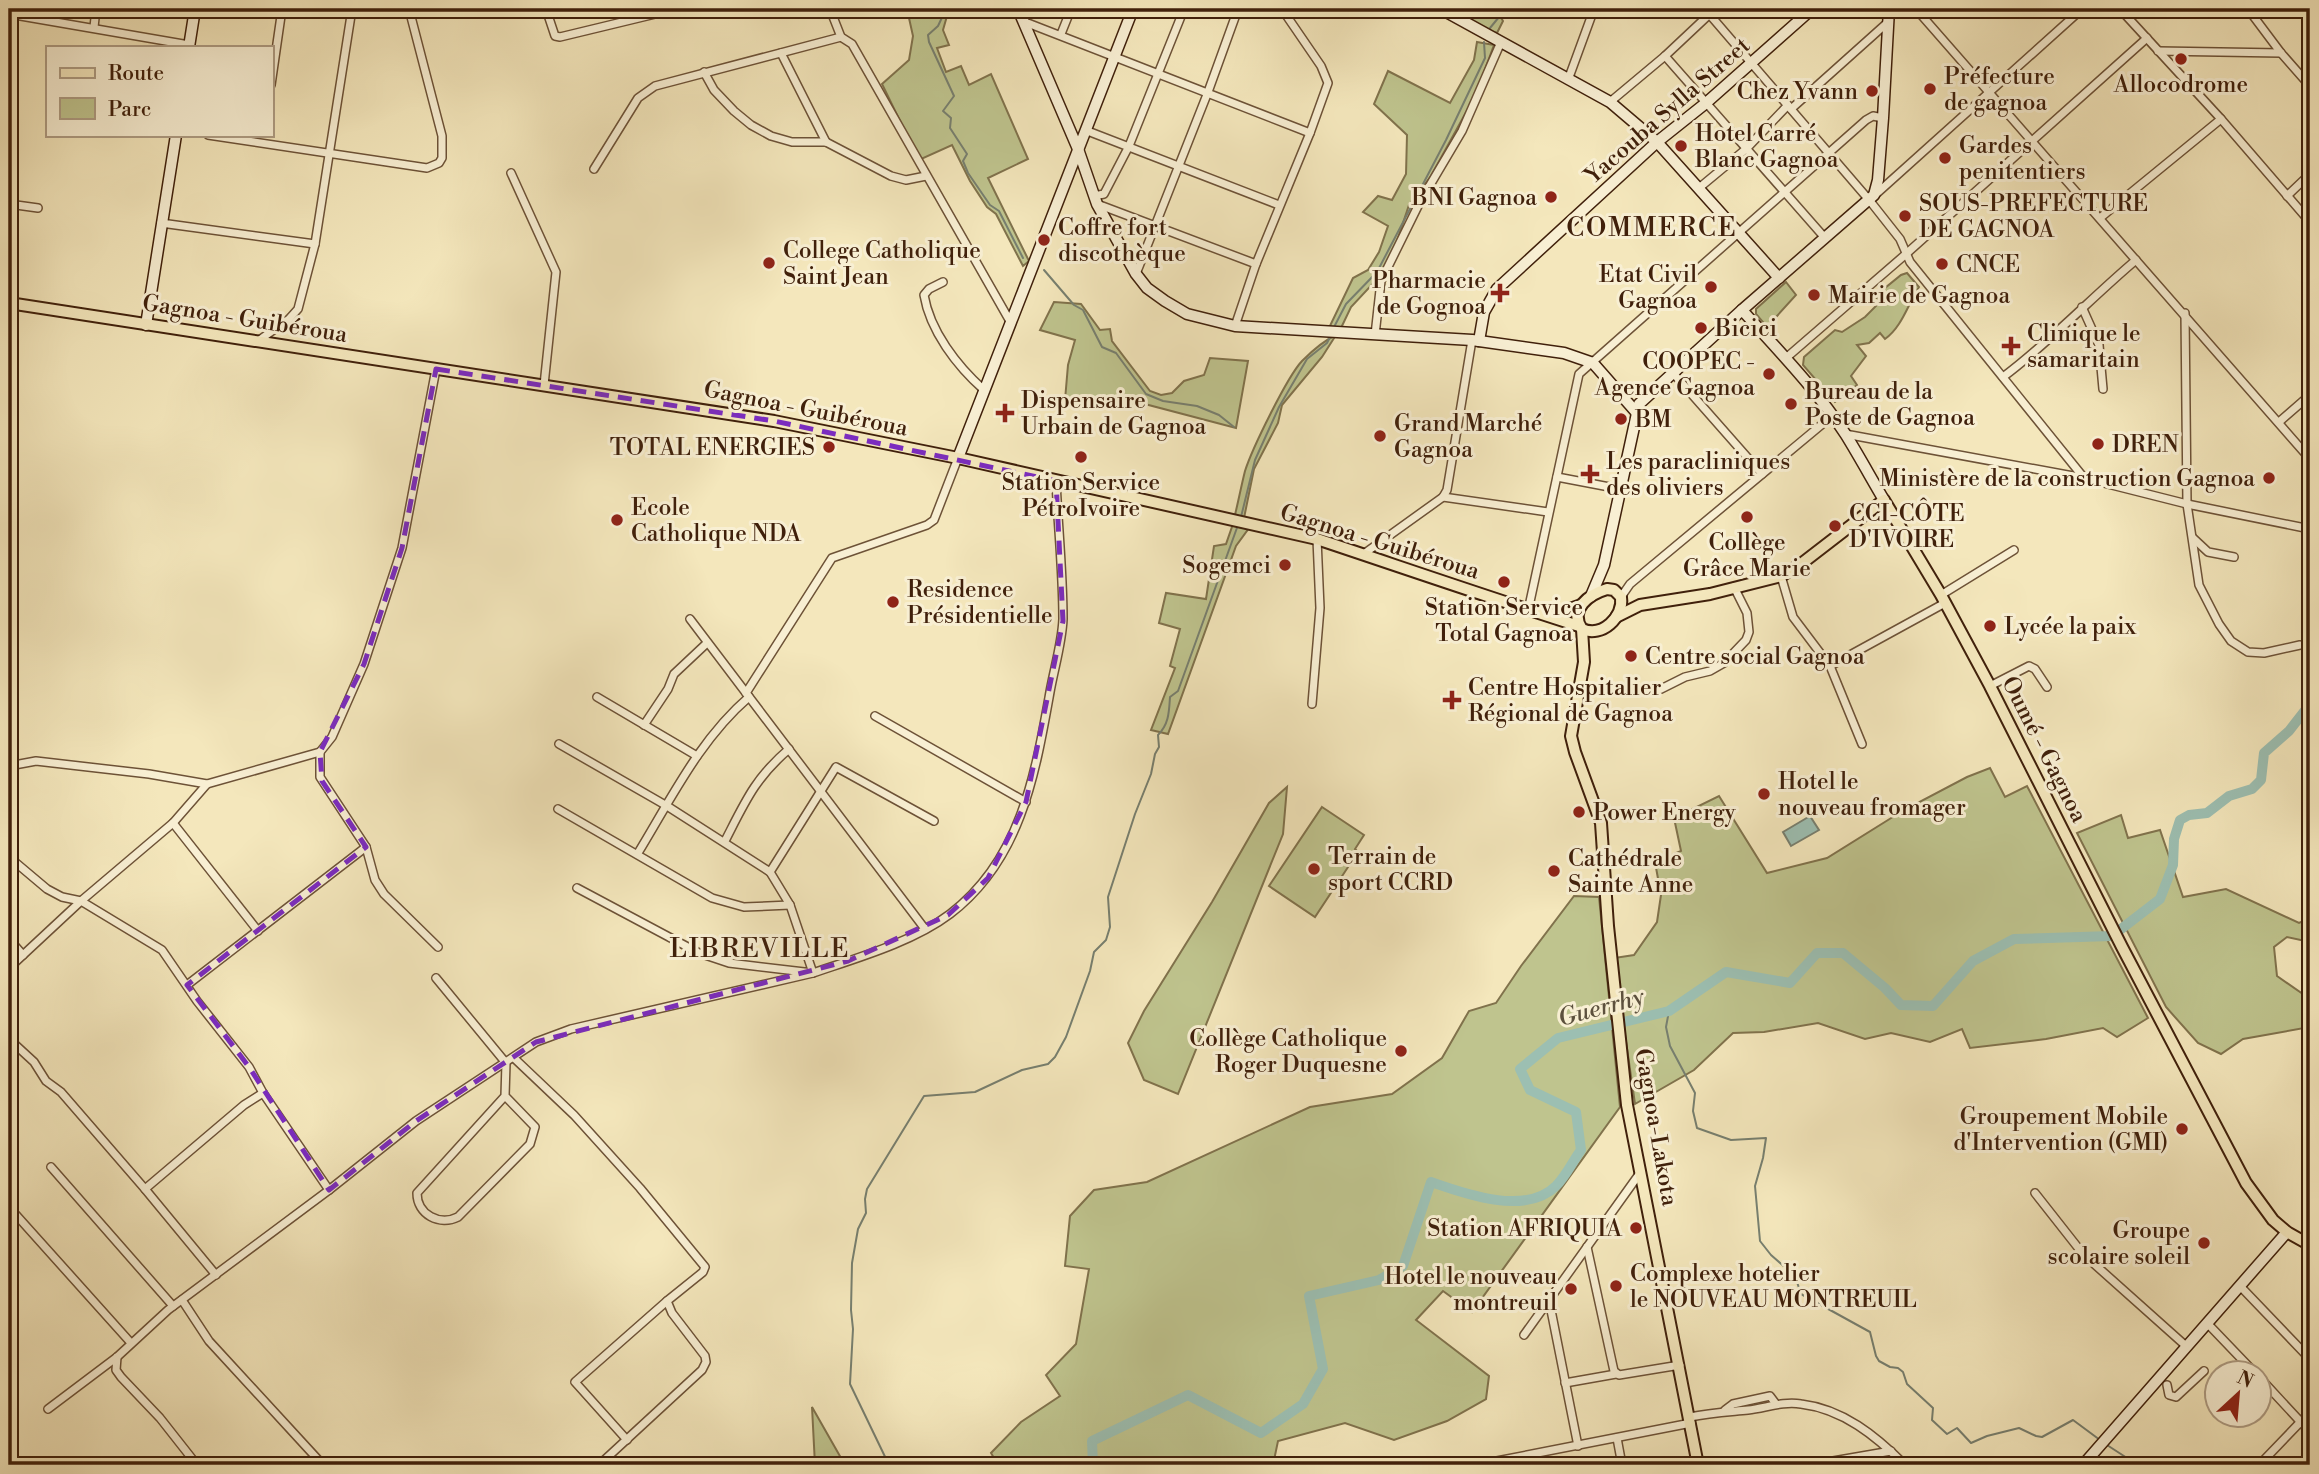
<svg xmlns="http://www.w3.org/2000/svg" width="2319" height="1474" viewBox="0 0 2319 1474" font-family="'Libre Bodoni',serif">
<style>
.green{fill:#bfc48e;stroke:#80724c;stroke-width:2}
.water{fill:#9cbfb2;stroke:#777f6f;stroke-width:2}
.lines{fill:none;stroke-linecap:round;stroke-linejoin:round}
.stream{stroke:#777f6f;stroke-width:2}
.river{stroke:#9cbfb2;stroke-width:10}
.street-casing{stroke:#6d5237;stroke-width:10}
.secondary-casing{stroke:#40200b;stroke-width:13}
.primary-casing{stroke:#40200b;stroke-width:14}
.street{stroke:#f8efd3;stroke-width:7}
.secondary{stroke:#f8efd3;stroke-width:10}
.primary{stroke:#f4e7bc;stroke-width:10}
.marked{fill:none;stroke:#7b2cbf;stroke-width:5;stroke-dasharray:14 9;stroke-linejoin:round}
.poi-dot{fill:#8f2418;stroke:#f8efd3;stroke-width:2.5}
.labels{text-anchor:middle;stroke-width:6;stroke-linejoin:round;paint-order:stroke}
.poi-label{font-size:23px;fill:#40200b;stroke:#f8efd3;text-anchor:start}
.street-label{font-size:23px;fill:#40200b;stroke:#f8efd3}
.water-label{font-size:24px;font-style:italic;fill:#5c503d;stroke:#f8efd3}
.quarter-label{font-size:26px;letter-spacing:2px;fill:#40200b;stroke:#f8efd3}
</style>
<rect width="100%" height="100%" fill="#f4e7bc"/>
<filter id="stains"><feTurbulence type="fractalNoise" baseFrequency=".00286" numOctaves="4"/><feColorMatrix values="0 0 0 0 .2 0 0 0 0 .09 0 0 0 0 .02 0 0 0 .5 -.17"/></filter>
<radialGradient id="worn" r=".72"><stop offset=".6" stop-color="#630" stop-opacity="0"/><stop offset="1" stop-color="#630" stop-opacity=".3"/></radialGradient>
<g class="green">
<polygon points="907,9 949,9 943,30 949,45 937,48 946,72 961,66 969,85 991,74 1028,159 988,178 1029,261 1023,266 996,214 987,207 970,181 952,145 919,160 882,84 909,60 913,36"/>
<polygon points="1458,9 1496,9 1503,21 1497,33 1482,29 1454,15"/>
<polygon points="1477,42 1494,45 1475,96 1431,176 1409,205 1395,247 1381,275 1351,307 1341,328 1328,330 1353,278 1368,270 1379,252 1388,226 1363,212 1378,196 1392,200 1406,174 1407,135 1374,104 1388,71 1450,103 1474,60"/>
<path d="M1907,273l12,14c-11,17 -17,40 -34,52l-5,-6 -11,10 -12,2 9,11 -15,20 6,9 -22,17 -32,-37 1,-8 31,-27 7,2 23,-15 17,-17 -8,-3 27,-22z"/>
<polygon points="1786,282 1796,295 1767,327 1756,314 1756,309"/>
<polygon points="1054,302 1081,304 1100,330 1110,329 1112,341 1150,391 1161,395 1172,393 1184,381 1204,375 1210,358 1248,361 1236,428 1137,402 1133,408 1065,400 1068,365 1075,340 1040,330"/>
<path d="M1336,335l-14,22 -40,48 -4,18 -24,46 -10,49 -10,1c4,-16 7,-32 11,-48 7,-22 42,-94 57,-110 11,-11 21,-20 34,-26z"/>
<polygon points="1233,524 1249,528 1236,546 1168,734 1151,730 1175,668 1170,666 1180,629 1159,623 1166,593 1206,599 1214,546 1226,544"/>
<polygon points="1990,768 2005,797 2027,786 2148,1018 2117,1037 2103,1028 2046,1039 1970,1048 1962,1029 1930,1042 1891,1033 1865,1039 1818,1023 1764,1032 1733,1033 1694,1070 1635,1104 1614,958 1634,955 1657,922 1661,895 1655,862 1681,851 1674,818 1719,796 1767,873 1827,858 1904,810 1967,777"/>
<polygon points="1287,787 1283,834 1178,1094 1144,1080 1128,1043 1144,1011 1212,902 1269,803"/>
<polygon points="1322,807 1364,835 1355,849 1358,852 1315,917 1269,886"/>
<polygon points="2121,815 2128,838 2160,830 2183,897 2226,889 2299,923 2310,918 2310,942 2287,937 2274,947 2277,976 2310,999 2310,1027 2243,1039 2221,1054 2198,1043 2166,1007 2077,833"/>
<polygon points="1574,896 1599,897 1620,1107 1472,1312 1443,1291 1416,1320 1489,1376 1486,1399 1447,1421 1394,1440 1345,1423 1278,1441 1273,1465 998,1465 991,1453 1021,1422 1060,1396 1046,1375 1076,1344 1089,1269 1065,1266 1070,1216 1094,1190 1147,1182 1310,1107 1392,1094 1442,1058 1469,1011 1496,1003 1521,966"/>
<polygon points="812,1407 845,1465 815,1465"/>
</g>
<polygon class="water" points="1810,816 1819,830 1791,846 1783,832"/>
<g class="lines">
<g class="stream">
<polyline points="946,9 938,26 928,35 929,42 954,96 943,111 951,118 950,128 967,154 963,161 968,173 990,205 999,211 1023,258"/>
<polyline points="1490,28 1499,17 1500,9"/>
<polyline points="1044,270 1074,305 1083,310 1102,347 1116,353 1146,394 1163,401 1197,406 1219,415 1234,427"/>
<polyline points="1333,329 1346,304 1377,272 1446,140 1485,58 1484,42"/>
<polyline points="1241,517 1255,460 1279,407 1307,359 1327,343 1330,337"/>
<polyline points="1669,1011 1666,1027 1670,1046 1695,1093 1693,1111 1697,1128 1731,1140 1766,1138 1763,1158 1755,1186 1760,1241 1771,1255 1795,1276 1801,1294 1870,1332 1876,1356 1879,1361 1890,1367 1898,1368 1903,1372 1907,1384 1933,1408 1932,1420 1947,1434 1957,1428 1971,1443 1987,1436 2019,1428 2036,1436 2042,1437 2073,1420 2100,1440"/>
<polyline points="2107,1445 2127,1458 2134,1465"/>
<path d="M889,1465l-39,-81 3,-55 -2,-19 1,-47 6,-34 8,-16 -1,-14 2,-10 57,-93 51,-4 47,-22 26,-6 7,-7 11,-20 24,-66 4,-19 12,-12 4,-13 -2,-30 27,-83 16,-40 4,-20 4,-7 -1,-12c11,-11 11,-23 12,-38l8,-6 60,-166"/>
</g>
<path class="river" d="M1093,1465l-1,-24 96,-46 73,38 42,-29 20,-35 -14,-73 70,-16 24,-14 28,-84c34,12 95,34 125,4 10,-10 17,-25 25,-36l-5,-38 -46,-22 -10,-21 38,-31 111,-27 57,-39 64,11 27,-30h26l42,35 16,17 32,1 40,-45 41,-22 98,-3 48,-37 13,-34 1,-26 6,-19 9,-5 18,-2 22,-17 23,-7 9,-9 3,-27 25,-22 21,-27"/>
<g class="street-casing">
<g id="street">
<polyline points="546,9 555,36 560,37 676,9"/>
<polyline points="830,9 841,37 852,44 1011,323"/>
<polyline points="1916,9 2310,459"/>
<polyline points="2120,9 2221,119 2310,222"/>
<polyline points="2248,9 2281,53 2310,86"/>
<polyline points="9,14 189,45"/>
<polyline points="1710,15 1870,201 1900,239 1910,262 2084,478"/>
<polyline points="1025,22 1310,133"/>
<polyline points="94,27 96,9"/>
<polyline points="1061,34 1071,9"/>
<polyline points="2158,51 2281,53"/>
<polyline points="781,53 826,142"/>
<polyline points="1665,56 1825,238"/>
<polyline points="704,72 714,90 734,111 751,125 771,136 792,142 826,142 891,176 906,180 926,176"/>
<polyline points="1568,80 1594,9"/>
<polyline points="271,85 282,9"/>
<polyline points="1610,102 1665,56 1715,9"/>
<polyline points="1791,109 1887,23"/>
<polyline points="1085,130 1279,205"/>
<polyline points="208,135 427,168 439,163 442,158 442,136 409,9"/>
<polyline points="594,169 638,98 655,86 841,37"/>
<polyline points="511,173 556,272 544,385"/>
<polyline points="1699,188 1746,149 1788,105"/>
<polyline points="1875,195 2082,9"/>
<polyline points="1094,196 1104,194 1129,146 1184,9"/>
<polyline points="2287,196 2310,174"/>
<polyline points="9,204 38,208"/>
<polyline points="1097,204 1256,264"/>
<polyline points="2100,218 2221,119"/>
<polyline points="161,223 315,244"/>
<polyline points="1136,274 1208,92 1238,9"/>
<path d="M943,282l-14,7 -5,6c6,36 33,71 60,95"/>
<polyline points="2082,307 2099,345 2103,389"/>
<polyline points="2185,313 2187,504 2199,585 2219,624 2231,641 2248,652 2264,653 2300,645"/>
<polyline points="1235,326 1256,264 1310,133 1328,83 1321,66 1284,12 1277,9"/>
<polyline points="1375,335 1381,281 1420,202 1462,131 1501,42"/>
<polyline points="258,341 289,319 298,309 315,244 352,9"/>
<polyline points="1786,358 1906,254 2147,38"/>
<polyline points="1673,373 1762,474"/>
<path d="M2003,377c47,-35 88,-79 133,-117"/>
<polyline points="2279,422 2310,395"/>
<polyline points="1845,434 2084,478 2187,504 2310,529"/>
<polyline points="1557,477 1620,489"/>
<polyline points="1443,497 1548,512"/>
<polyline points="2193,538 2208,552 2234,557"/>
<polyline points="1365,553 1443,497 1447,490 1472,340"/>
<polyline points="1781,576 1793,617 1830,666 1862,744"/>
<polyline points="1941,595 2014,550"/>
<polyline points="1621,597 1630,584 1832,416"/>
<polyline points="1528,611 1579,374 1866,120 1873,116 1883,118"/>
<polyline points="690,619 925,929"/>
<polyline points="1830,666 1945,603"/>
<polyline points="1990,686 2029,666 2035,669 2047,687"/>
<polyline points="1661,689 1685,677 1710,671 1724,663 1746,640 1749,632 1747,613 1734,587"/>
<polyline points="746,693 832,558 927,525 934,520 958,458"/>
<polyline points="597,697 697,756"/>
<polyline points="1312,704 1320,608 1317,539"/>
<polyline points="875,716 1026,802"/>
<polyline points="644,725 668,689 674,674 707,643"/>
<polyline points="559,744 667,806 770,872 790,905 813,973 729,963 699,953 577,888"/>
<polyline points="320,752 320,777 366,847 375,880 384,894 438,947"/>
<polyline points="9,766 36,761 149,774 207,784"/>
<polyline points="558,809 712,898 744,907 790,905"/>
<polyline points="173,823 258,931"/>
<path d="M725,841c20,-39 30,-63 64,-92"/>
<path d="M638,853c33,-54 62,-114 111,-156"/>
<polyline points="9,857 47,889 62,897 81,901 162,950 197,1001 249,1067 263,1093 329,1190"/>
<polyline points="770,872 836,767 934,821"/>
<polyline points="9,939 23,955"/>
<polyline points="9,968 81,901 173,823 207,784 320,752 332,737 364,664 402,548 436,369"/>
<path d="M436,978l70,85 -1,33 -88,97c0,22 23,33 41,24l72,-73 5,-17 -30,-31"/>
<polyline points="187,985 366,847"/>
<polyline points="9,1039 34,1062 46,1081 61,1092 145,1189 216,1275"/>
<polyline points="514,1058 574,1115 640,1188 705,1267 703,1272 667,1301 672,1313 705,1356 706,1362 702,1370 599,1465"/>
<polyline points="51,1167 173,1306"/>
<polyline points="145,1189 244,1105 263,1093"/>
<polyline points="2035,1193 2083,1254 2186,1346"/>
<polyline points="9,1207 131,1343"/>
<polyline points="1587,1247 1614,1371 1619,1375 1680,1365"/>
<polyline points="2240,1286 2310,1359"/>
<polyline points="182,1300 209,1341 323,1465"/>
<polyline points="1549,1300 1578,1446"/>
<polyline points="2207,1323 2254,1372"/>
<polyline points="1524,1335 1640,1173"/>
<polyline points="117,1357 116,1370 121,1377 160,1418 197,1465"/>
<polyline points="2260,1378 2310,1432"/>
<polyline points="1565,1383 1616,1374"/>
<polyline points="2167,1385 2169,1395 2176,1397 2204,1371"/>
<path d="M48,1409l69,-52 51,-47 161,-120 87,-69 120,-79 35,-13 242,-56c44,-15 100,-31 137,-59 71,-54 85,-139 100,-222 4,-23 12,-49 13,-73 0,-46 -5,-93 -7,-138"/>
<polyline points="1725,1410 1733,1404 1770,1396 1776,1404"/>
<path d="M1690,1417c20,-4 38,-5 58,-7 18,-2 35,-9 53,-6 42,5 75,32 104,61"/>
<polyline points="1617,1438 1622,1465"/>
<polyline points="627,1440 575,1382 667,1301"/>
<polyline points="1476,1465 1691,1423"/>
<polyline points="1810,1465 1891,1451"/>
<polyline points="2262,1465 2263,1461 2310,1412"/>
</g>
</g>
<g class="secondary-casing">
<g id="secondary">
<polyline points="1018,9 1078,149 1097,204 1136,274 1147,288 1165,301 1187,314 1235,326 1472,340 1564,353 1593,363 1636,412"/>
<polyline points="1441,9 1610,102 1657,142 1779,278"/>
<polyline points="189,47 195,9"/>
<path d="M1742,310c36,40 75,80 104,125 13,21 25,43 38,65"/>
<polyline points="146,325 176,135"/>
<polyline points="1479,341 1484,312 1497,289 1657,142 1706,103 1812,9"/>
<polyline points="958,458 1133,9"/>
<polyline points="1591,596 1604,565 1639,404 1742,310 1874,195 1878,180 1883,118 1889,9"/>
<polyline points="2083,1465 2287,1232"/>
</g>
</g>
<g class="primary-casing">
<g id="primary">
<path d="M9,303l765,118 184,37 359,81c87,29 174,59 262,87"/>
<path d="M1607,589l7,1 7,7c3,20 -19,41 -39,32 -14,-20 8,-35 25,-40z"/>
<polyline points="1550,616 1581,605"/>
<polyline points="1616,617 1640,605 1710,594 1781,576 1801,564 1884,500 1941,595 1990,686 2122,947 2246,1183 2273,1220 2287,1232 2310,1245"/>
<polyline points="1582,629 1584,662 1571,736 1575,752 1601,823 1608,926 1627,1105 1698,1465"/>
</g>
</g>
<use href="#street" class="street"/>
<use href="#secondary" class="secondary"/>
<use href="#primary" class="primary"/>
</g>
<path class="marked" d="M436,369l338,52 282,60 7,140 -37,181 -38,76 -40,37 -100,46 -312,81 -120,79 -87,69 -80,-123 -62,-82 179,-138 -44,-66 -2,-29 44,-88 38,-116z"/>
<g class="poi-dot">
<circle cx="2181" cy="59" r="7"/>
<circle cx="1930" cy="89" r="7"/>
<circle cx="1872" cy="91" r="7"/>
<circle cx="1681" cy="146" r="7"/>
<circle cx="1945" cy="158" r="7"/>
<circle cx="1551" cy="197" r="7"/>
<circle cx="1905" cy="216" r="7"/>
<circle cx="1044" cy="240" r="7"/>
<circle cx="769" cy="263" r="7"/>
<circle cx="1942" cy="264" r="7"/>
<circle cx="1711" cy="287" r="7"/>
<path d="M1496.5 282.5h7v7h7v7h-7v7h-7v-7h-7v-7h7z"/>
<circle cx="1814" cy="295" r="7"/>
<circle cx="1701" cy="328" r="7"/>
<path d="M2007.5 335.5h7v7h7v7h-7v7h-7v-7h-7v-7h7z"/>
<circle cx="1769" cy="374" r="7"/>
<circle cx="1791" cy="404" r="7"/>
<path d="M1001.5 402.5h7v7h7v7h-7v7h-7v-7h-7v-7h7z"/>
<circle cx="1621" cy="419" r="7"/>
<circle cx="1380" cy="436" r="7"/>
<circle cx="2098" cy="444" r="7"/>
<circle cx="829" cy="447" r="7"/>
<circle cx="1081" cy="457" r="7"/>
<path d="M1586.5 463.5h7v7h7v7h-7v7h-7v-7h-7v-7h7z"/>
<circle cx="2269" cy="478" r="7"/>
<circle cx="1747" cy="517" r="7"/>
<circle cx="617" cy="520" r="7"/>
<circle cx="1835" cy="526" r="7"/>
<circle cx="1285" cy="565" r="7"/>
<circle cx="1504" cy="582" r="7"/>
<circle cx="893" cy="602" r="7"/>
<circle cx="1990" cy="626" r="7"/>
<circle cx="1631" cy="656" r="7"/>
<path d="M1448.5 689.5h7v7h7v7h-7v7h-7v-7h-7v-7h7z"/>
<circle cx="1764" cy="794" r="7"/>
<circle cx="1579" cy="812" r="7"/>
<circle cx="1314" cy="869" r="7"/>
<circle cx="1554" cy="871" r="7"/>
<circle cx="1401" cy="1051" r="7"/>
<circle cx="2182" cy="1129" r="7"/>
<circle cx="1636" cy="1228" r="7"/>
<circle cx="2204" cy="1243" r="7"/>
<circle cx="1616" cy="1286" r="7"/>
<circle cx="1571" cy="1289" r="7"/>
</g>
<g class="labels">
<g class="poi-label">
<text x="1944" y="84">Préfecture<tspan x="1944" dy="26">de gagnoa</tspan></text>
<text x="2181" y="92" text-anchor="middle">Allocodrome</text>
<text x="1858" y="99" text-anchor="end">Chez Yvann</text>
<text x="1695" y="141">Hotel Carré<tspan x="1695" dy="26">Blanc Gagnoa</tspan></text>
<text x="1959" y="153">Gardes<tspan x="1959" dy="26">penitentiers</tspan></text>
<text x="1537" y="205" text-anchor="end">BNI Gagnoa</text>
<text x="1919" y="211">SOUS-PREFECTURE<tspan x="1919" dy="26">DE GAGNOA</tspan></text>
<text x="1058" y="235">Coffre fort<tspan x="1058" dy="26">discothèque</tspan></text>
<text x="783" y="258">College Catholique<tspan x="783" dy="26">Saint Jean</tspan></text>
<text x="1956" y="272">CNCE</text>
<text x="1697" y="282" text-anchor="end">Etat Civil<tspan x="1697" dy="26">Gagnoa</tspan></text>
<text x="1486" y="288" text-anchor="end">Pharmacie<tspan x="1486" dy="26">de Gognoa</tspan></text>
<text x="1828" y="303">Mairie de Gagnoa</text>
<text x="1715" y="336">Bicici</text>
<text x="2027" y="341">Clinique le<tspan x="2027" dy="26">samaritain</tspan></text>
<text x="1755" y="369" text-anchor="end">COOPEC -<tspan x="1755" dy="26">Agence Gagnoa</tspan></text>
<text x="1805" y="399">Bureau de la<tspan x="1805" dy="26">Poste de Gagnoa</tspan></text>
<text x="1021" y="408">Dispensaire<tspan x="1021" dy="26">Urbain de Gagnoa</tspan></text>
<text x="1635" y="427">BM</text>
<text x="1394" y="431">Grand Marché<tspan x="1394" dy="26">Gagnoa</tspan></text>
<text x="2112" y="452">DREN</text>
<text x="815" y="455" text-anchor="end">TOTAL ENERGIES</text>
<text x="1606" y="469">Les paracliniques<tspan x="1606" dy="26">des oliviers</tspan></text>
<text x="2255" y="486" text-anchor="end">Ministère de la construction Gagnoa</text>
<text x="1081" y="490" text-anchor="middle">Station Service<tspan x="1081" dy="26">PétroIvoire</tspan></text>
<text x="631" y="515">Ecole<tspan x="631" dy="26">Catholique NDA</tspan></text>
<text x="1849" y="521">CCI-CÔTE<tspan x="1849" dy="26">D'IVOIRE</tspan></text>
<text x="1747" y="550" text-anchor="middle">Collège<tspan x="1747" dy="26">Grâce Marie</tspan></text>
<text x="1271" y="573" text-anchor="end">Sogemci</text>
<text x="907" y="597">Residence<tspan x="907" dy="26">Présidentielle</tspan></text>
<text x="1504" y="615" text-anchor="middle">Station Service<tspan x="1504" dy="26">Total Gagnoa</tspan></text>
<text x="2004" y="634">Lycée la paix</text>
<text x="1645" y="664">Centre social Gagnoa</text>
<text x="1468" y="695">Centre Hospitalier<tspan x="1468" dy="26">Régional de Gagnoa</tspan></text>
<text x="1778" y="789">Hotel le<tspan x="1778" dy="26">nouveau fromager</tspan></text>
<text x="1593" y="820">Power Energy</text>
<text x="1328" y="864">Terrain de<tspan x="1328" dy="26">sport CCRD</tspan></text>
<text x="1568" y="866">Cathédrale<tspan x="1568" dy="26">Sainte Anne</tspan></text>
<text x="1387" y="1046" text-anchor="end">Collège Catholique<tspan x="1387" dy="26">Roger Duquesne</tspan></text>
<text x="2168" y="1124" text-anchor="end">Groupement Mobile<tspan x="2168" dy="26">d'Intervention (GMI)</tspan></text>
<text x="1622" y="1236" text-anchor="end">Station AFRIQUIA</text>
<text x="2190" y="1238" text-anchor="end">Groupe<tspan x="2190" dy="26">scolaire soleil</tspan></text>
<text x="1630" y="1281">Complexe hotelier<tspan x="1630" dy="26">le NOUVEAU MONTREUIL</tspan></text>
<text x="1557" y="1284" text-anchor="end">Hotel le nouveau<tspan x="1557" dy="26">montreuil</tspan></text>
</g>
<g class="street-label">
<text transform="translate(1667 110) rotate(-41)" y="8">Yacouba Sylla Street</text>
<text transform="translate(245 318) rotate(9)" y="8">Gagnoa - Guibéroua</text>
<text transform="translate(806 408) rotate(11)" y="8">Gagnoa - Guibéroua</text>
<text transform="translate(1380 541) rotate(17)" y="8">Gagnoa - Guibéroua</text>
<text transform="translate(2045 749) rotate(63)" y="8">Oumé - Gagnoa</text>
<text transform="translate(1657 1127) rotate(80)" y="8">Gagnoa-Lakota</text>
</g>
<g class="water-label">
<text transform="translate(1601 1007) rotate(-15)" y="8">Guerrhy</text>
</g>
<g class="quarter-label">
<text x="1652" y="236">COMMERCE</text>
<text x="760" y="957">LIBREVILLE</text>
</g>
</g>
<rect width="2319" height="1474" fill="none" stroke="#f4e7bc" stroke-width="35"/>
<rect x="10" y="10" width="2298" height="1453" fill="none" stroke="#40200b" stroke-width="3.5"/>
<rect x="18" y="18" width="2284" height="1439" fill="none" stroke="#40200b" stroke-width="2"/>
<rect x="46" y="46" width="228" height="91" fill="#f8efd3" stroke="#ae9c83" stroke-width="2"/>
<rect x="60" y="68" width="35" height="10" fill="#f4e7bc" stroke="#ae9c83" stroke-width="2"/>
<text x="108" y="80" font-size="21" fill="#40200b">Route</text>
<rect x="60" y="98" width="35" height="21" fill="#bfc48e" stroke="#ae9c83" stroke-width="2"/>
<text x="108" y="116" font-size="21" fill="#40200b">Parc</text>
<g transform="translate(2238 1394) rotate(26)"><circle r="33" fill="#f8efd3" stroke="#ae9c83" stroke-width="2"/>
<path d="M0-5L12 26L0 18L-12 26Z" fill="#8f2418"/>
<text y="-10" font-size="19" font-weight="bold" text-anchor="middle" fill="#40200b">N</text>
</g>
<rect width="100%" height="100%" filter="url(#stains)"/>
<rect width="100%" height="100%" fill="url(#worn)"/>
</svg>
